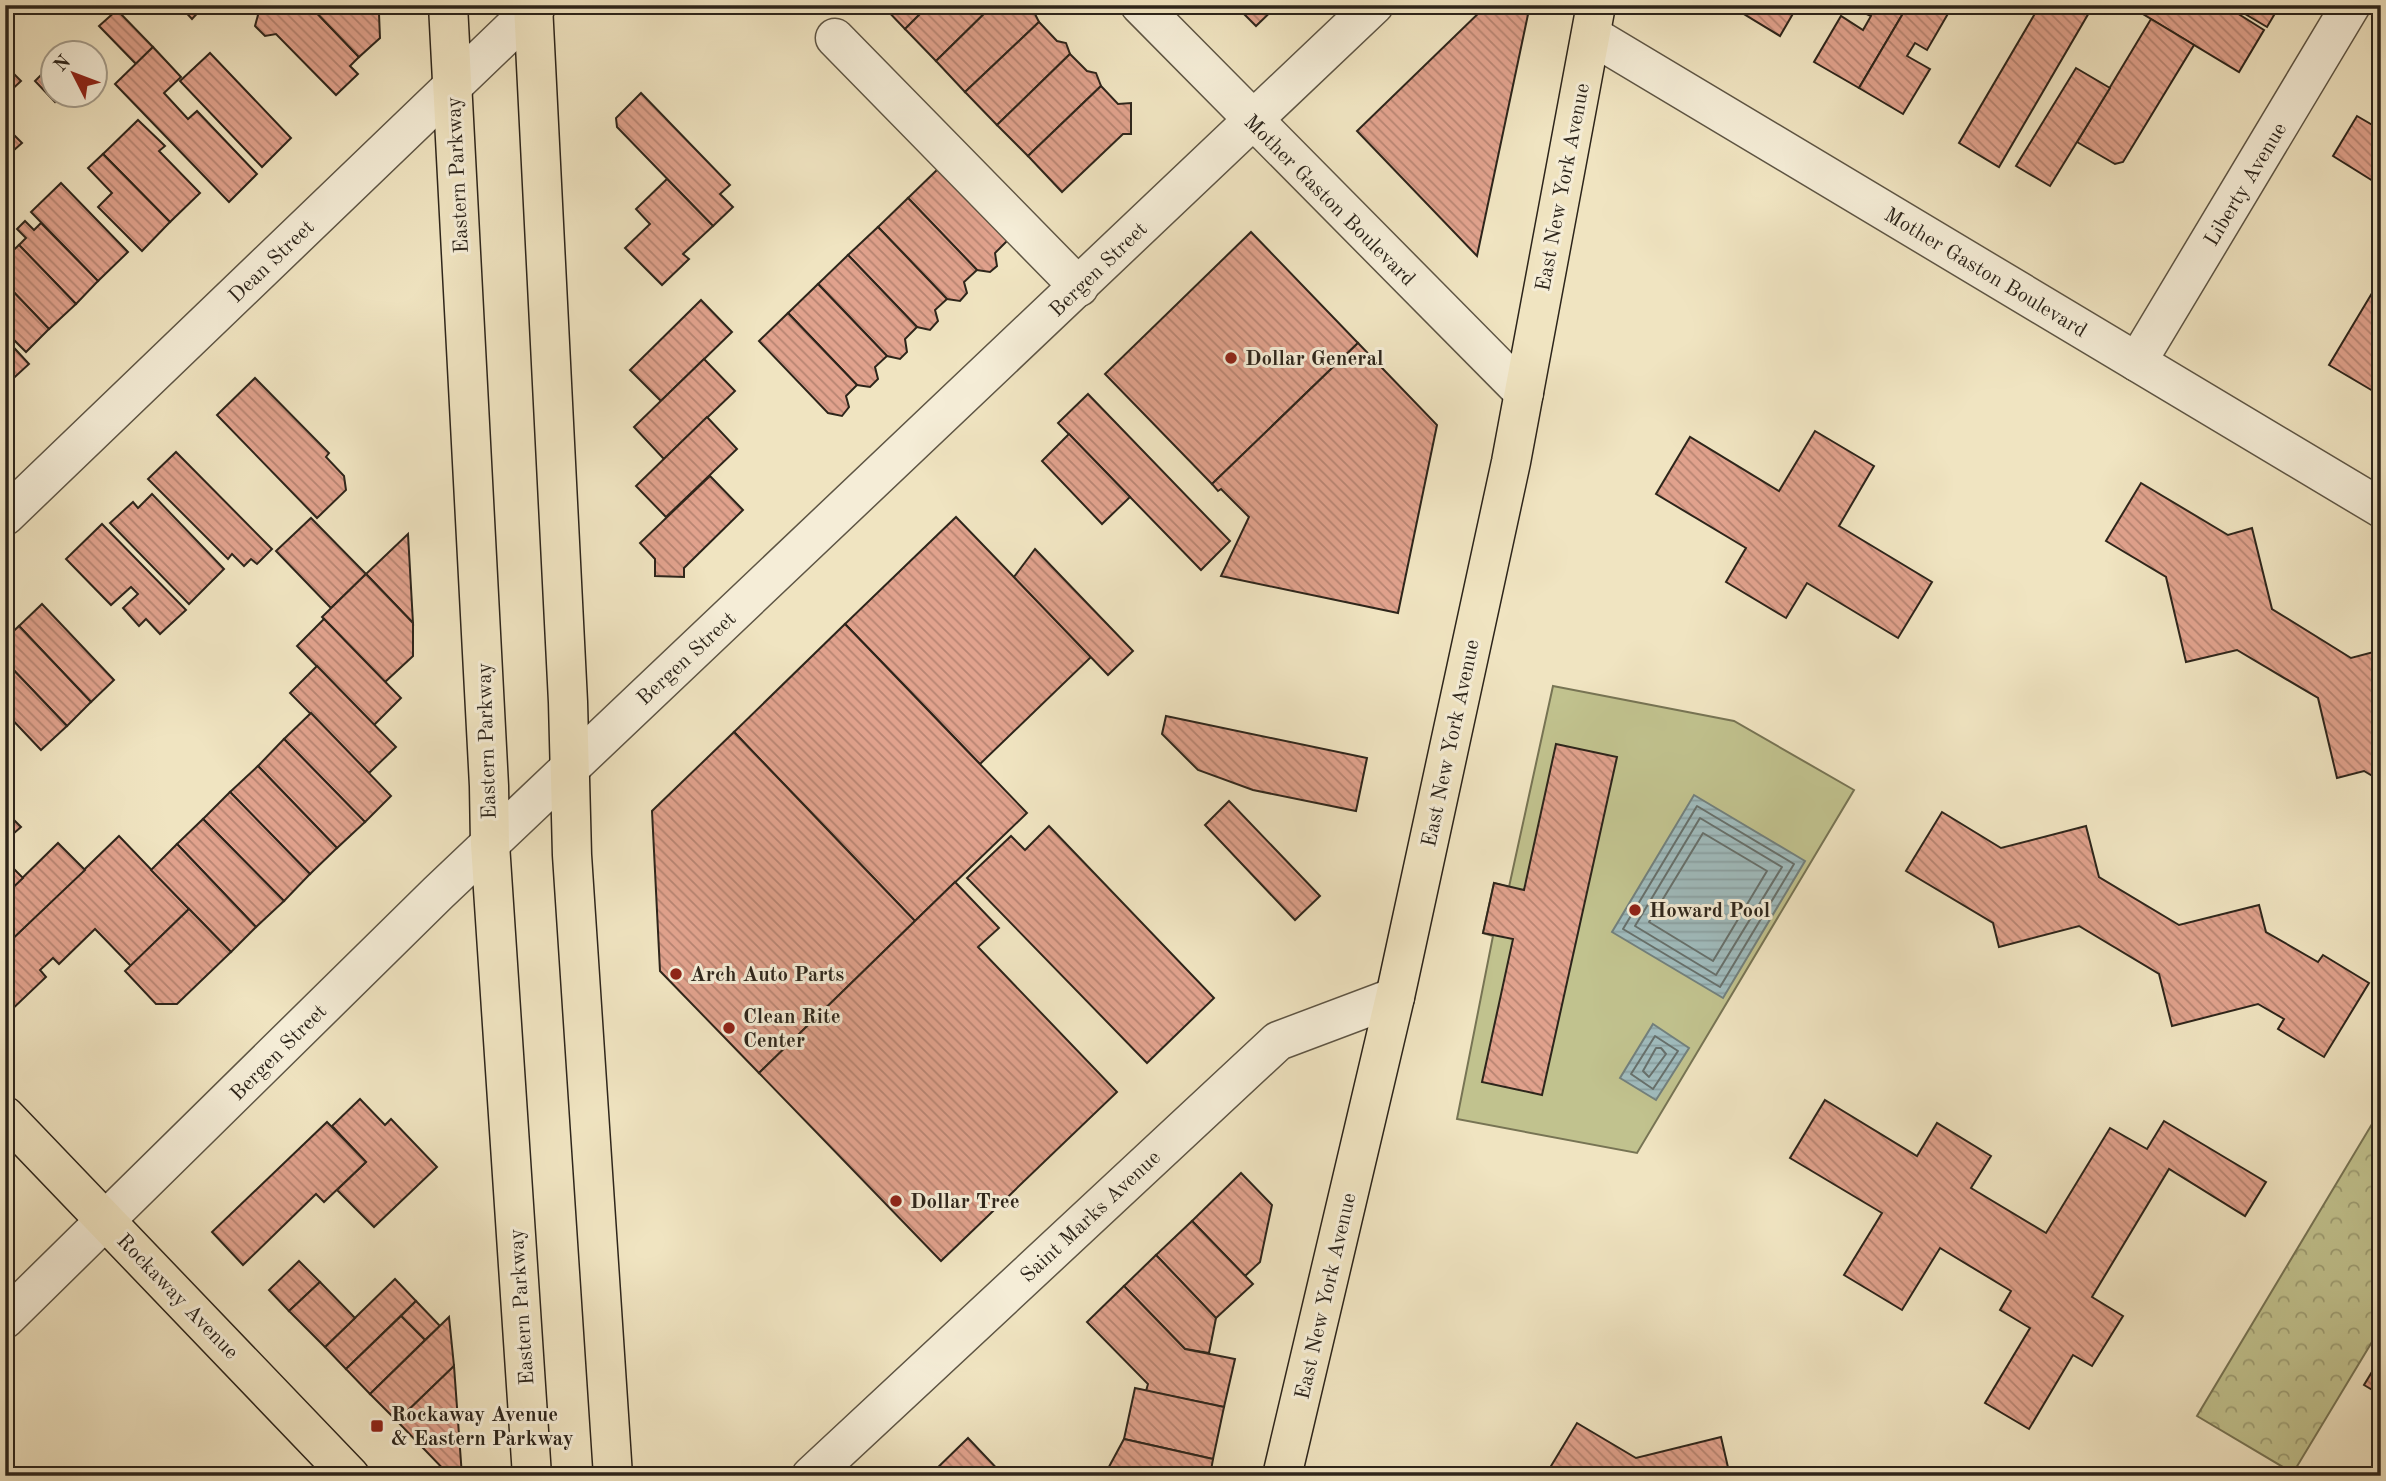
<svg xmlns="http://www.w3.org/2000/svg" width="2386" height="1481" viewBox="0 0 2386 1481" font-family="'Old Standard TT',serif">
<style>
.park{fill:url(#park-crowns);stroke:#777454;stroke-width:2}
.pitch{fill:#c1c28e;stroke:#777454;stroke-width:2}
.water{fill:url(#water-rules);stroke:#72807d;stroke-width:2}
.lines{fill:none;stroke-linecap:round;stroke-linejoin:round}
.shore{stroke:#66706c;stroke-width:2}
.building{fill:url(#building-back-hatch);stroke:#2d251b;stroke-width:2}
.minor-casing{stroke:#5e5544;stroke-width:41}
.major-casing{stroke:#2d251b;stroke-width:41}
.minor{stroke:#f5edd7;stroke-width:38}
.major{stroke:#f0e4c1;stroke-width:38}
.poi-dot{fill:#8f2418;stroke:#f5edd7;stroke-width:2.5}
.labels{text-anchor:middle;stroke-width:6;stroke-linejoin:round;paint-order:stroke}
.street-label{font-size:21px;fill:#2d251b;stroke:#f5edd7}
.poi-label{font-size:21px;font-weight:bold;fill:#2d251b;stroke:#f5edd7;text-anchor:start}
</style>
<defs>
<pattern id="park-crowns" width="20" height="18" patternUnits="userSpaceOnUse" patternTransform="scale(1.75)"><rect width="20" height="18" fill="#c1c28e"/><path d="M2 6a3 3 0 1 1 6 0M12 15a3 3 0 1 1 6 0" fill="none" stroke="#9d9d73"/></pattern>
<pattern id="water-rules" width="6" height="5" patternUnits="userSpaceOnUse" patternTransform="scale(1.75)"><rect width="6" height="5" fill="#a0bcbe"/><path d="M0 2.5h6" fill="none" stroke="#8aa1a3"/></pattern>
<pattern id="building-back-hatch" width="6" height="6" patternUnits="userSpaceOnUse" patternTransform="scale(1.75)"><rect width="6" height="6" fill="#e1a28d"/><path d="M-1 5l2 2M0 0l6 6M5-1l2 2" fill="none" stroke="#b78472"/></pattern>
</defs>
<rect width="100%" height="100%" fill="#f0e4c1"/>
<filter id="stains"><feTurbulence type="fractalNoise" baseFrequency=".00286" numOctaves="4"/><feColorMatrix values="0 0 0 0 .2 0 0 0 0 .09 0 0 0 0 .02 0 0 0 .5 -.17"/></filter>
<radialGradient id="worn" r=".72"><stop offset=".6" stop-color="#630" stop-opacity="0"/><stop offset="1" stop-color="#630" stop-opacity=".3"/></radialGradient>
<polygon class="park" points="2381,1109 2381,1327 2293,1473 2197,1416"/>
<polygon class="pitch" points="1553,686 1734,721 1854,790 1637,1153 1457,1119 1493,936 1483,933 1494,883 1509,887"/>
<g class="water">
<polygon points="1694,795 1805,861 1723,998 1612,932"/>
<polygon points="1653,1024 1689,1048 1656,1100 1620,1078"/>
</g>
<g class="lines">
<g class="shore">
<polygon points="1697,806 1794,864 1720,987 1623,929"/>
<polygon points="1700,818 1782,867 1716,975 1635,926"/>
<polygon points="1703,833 1767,871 1713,961 1649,922"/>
<polygon points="1655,1036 1678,1051 1653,1089 1631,1074"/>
<polygon points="1656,1048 1661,1048 1666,1054 1649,1077 1643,1071"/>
</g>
</g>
<g class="building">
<polygon points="179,5 205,5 192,19"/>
<polygon points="259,5 309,5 359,57 350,66 358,74 336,95 276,34 265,36 255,26 258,15 254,11"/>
<polygon points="309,5 370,5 379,14 380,38 359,57"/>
<polygon points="882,5 929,5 905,29"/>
<polygon points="929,5 993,5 936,61 905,29"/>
<polygon points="993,5 1032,8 1039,22 965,92 936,61"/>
<polygon points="1235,5 1278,5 1256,26"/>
<polygon points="1487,5 1530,5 1477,256 1357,131"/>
<polygon points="1729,5 1798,5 1780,36"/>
<polygon points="1863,5 1908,5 1859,88 1814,62 1841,16 1863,30 1871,16 1860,11"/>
<polygon points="1908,5 1953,5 1927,50 1915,43 1907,56 1930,69 1903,114 1859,88"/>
<polygon points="2040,5 2081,5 2090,11 1999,167 1959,143"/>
<polygon points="2128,5 2224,5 2264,30 2239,72"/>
<polygon points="2230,5 2280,5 2267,27"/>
<polygon points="117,10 153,47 136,64 99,26"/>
<polygon points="2151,19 2194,45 2123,162 2115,164 2077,142"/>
<polygon points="1039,22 1057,41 1066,43 1070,54 997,125 965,92"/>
<polygon points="153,47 181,77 164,93 188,119 197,111 257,174 229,202 115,84"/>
<polygon points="210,53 291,138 262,167 180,81"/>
<polygon points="1070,54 1087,71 1096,73 1101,86 1028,156 997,125"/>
<polygon points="52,64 52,94 62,94 55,102 35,81"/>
<polygon points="5,65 21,81 5,96"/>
<polygon points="2076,68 2110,88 2050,186 2016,166"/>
<polygon points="1101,86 1118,104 1131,103 1131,134 1123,134 1062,192 1028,156"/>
<polygon points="641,93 730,185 720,194 733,207 713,226 617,127 616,118"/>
<polygon points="2357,116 2381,130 2381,186 2333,156"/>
<polygon points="138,120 165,146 159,151 200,193 170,222 103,154"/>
<polygon points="5,126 22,143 5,158"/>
<polygon points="103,154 170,222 142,251 98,207 112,193 88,168"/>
<polygon points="939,168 1008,240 995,253 997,266 990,272 977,270 908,198"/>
<polygon points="667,179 713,226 683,254 689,259 662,285 625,248 650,224 636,209"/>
<polygon points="61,183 128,252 98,281 31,212"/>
<polygon points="908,198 977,270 964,282 967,293 960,301 947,299 878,227"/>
<polygon points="25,221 34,230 41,223 98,281 76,304 19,245 26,238 17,229"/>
<polygon points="878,227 947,299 935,310 938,321 930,330 917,327 848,255"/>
<polygon points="1251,232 1358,343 1212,484 1105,374"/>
<polygon points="19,245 76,304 49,329 5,283 5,258"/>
<polygon points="848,255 917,327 905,339 907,352 900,359 887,356 818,284"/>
<polygon points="2381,278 2381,378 2373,391 2329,365"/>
<polygon points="5,283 49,329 26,352 5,331"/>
<polygon points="818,284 887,356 875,367 878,379 870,387 857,385 788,313"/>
<polygon points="701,300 732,332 661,401 630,370"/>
<polygon points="788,313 857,385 846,396 849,407 842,416 828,413 759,341"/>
<polygon points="5,338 29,364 5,386"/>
<polygon points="1358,343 1437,425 1398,613 1221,576 1249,517 1221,489 1218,491 1212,484"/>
<polygon points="704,359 735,391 664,459 634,427"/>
<polygon points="255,378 329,453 326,457 344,476 346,490 317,518 217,415"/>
<polygon points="1088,394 1230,541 1201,570 1058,423"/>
<polygon points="707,417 737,449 666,517 636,486"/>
<polygon points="1815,431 1874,466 1839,526 1932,582 1898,638 1807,583 1786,618 1726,582 1746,548 1656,494 1690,437 1779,491"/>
<polygon points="1069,434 1130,497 1102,524 1042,461"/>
<polygon points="176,452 272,549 257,564 251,559 244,566 232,554 228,559 148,479"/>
<polygon points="710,476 743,510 684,568 684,577 655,576 655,559 640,543"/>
<polygon points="2141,483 2228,535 2252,528 2272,609 2351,658 2381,650 2381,781 2364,771 2337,778 2318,698 2237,650 2186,662 2166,577 2106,541"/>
<polygon points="152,494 224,569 189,604 110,523 133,502 138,508"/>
<polygon points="956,517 1091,657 980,764 845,624"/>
<polygon points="311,518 366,574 331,608 276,551"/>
<polygon points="102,524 186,610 160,634 146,619 139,626 123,608 138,594 131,587 111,605 66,559"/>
<polygon points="408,534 413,623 366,574"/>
<polygon points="1035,549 1133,651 1108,675 1014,577"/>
<polygon points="366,574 413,623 413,656 385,682 322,617"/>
<polygon points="42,604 114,680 91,702 19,626"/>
<polygon points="324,619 401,698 374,725 297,646"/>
<polygon points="845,624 1027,813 915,921 734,732"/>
<polygon points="19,626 91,702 67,726 5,661 5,639"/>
<polygon points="5,661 67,726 41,750 5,712"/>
<polygon points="317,666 396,747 369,773 290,693"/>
<polygon points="311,713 391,796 365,822 284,739"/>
<polygon points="1166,716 1367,758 1356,811 1253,790 1198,770 1162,734"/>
<polygon points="734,732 915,921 759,1073 660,971 652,811"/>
<polygon points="284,739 365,822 337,848 258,766"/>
<polygon points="1556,744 1617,757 1542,1095 1482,1082 1513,939 1483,933 1494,883 1524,890"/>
<polygon points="258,766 337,848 310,874 230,792"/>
<polygon points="230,792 310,874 284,901 203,819"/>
<polygon points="1229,801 1320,896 1295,920 1205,825"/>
<polygon points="5,811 21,827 5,841"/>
<polygon points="1942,812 2001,848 2086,826 2099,877 2179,925 2259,905 2266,932 2318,962 2323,955 2369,983 2324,1057 2278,1029 2284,1019 2258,1004 2172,1026 2159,974 2079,926 1999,947 1993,923 1906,871"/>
<polygon points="203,819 284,901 256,927 177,844"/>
<polygon points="1049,826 1214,998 1147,1063 967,878 1011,836 1025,850"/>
<polygon points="119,836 189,909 131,966 95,929 59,964 53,958 40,970 46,977 5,1016 5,946"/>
<polygon points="58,843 85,870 5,946 5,895"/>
<polygon points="177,844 256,927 231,952 151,870"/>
<polygon points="5,860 23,878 5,895"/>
<polygon points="955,882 999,928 978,947 1117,1092 941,1261 759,1073"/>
<polygon points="189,909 231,952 177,1004 156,1004 125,971"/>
<polygon points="360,1099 385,1125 391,1119 437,1167 374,1227 337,1190 366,1162 332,1126"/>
<polygon points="1825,1100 1917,1156 1937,1123 1991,1156 1971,1188 2046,1233 2110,1128 2147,1149 2164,1121 2266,1182 2245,1216 2169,1169 2092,1297 2123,1316 2092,1366 2073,1355 2029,1429 1985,1403 2030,1328 2000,1310 2011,1291 1940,1248 1902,1310 1844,1275 1882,1213 1790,1158"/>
<polygon points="327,1122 366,1162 324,1202 316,1194 243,1265 212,1232"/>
<polygon points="1241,1173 1272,1205 1260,1262 1245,1276 1192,1221"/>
<polygon points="1192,1221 1253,1284 1216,1318 1156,1255"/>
<polygon points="1156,1255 1216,1318 1209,1353 1185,1349 1124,1286"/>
<polygon points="299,1261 320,1282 289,1311 269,1290"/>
<polygon points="395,1279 416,1301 346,1369 325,1347"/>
<polygon points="320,1282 355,1318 325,1347 289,1311"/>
<polygon points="1124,1286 1185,1349 1235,1359 1224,1407 1146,1391 1148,1384 1087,1322"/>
<polygon points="416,1301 440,1326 425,1340 401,1316"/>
<polygon points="401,1316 425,1340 370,1394 346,1369"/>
<polygon points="449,1317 454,1366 397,1421 370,1394"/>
<polygon points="2381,1357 2381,1395 2364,1385"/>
<polygon points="454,1366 462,1476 450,1476 397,1421"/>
<polygon points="1135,1388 1224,1407 1213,1459 1124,1439"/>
<polygon points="1577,1423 1636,1458 1721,1437 1730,1476 1545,1476"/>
<polygon points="968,1438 1004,1476 929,1476"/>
<polygon points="1124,1439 1213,1459 1210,1476 1104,1476"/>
</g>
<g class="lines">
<g class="minor-casing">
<g id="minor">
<polyline points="1140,5 1524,393"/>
<polyline points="1591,35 2381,508"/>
<polyline points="835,38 1079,287"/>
<polyline points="2137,362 2351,5"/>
<polyline points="5,516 537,5"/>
<polyline points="5,1319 438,893 1374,5"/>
<polyline points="811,1476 1278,1041 1395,997"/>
</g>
</g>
<g class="major-casing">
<g id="major">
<polyline points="448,5 489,786 490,844 532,1476"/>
<polyline points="533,5 568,702 572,855 613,1476"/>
<polyline points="5,1116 350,1476"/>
<polyline points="1282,1476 1395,997 1511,462 1596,5"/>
</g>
</g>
<use href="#minor" class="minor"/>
<use href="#major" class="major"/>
</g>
<g class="poi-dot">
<circle cx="1231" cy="358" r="7"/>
<circle cx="1635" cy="910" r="7"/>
<circle cx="676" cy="974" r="7"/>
<circle cx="729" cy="1028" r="7"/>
<circle cx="896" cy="1201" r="7"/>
<rect x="370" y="1419" width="14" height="14" rx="3.5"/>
</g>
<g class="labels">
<g class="street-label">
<text transform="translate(457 175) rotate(-93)" y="7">Eastern Parkway</text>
<text transform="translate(2245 184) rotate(-59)" y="7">Liberty Avenue</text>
<text transform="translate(1562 187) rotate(-79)" y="7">East New York Avenue</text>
<text transform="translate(1330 200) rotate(45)" y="7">Mother Gaston Boulevard</text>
<text transform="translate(271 261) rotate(-44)" y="7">Dean Street</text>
<text transform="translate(1098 269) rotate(-44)" y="7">Bergen Street</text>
<text transform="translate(1986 272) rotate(31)" y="7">Mother Gaston Boulevard</text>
<text transform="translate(686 658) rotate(-43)" y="7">Bergen Street</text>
<text transform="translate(486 741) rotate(-92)" y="7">Eastern Parkway</text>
<text transform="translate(1450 743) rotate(-78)" y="7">East New York Avenue</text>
<text transform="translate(278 1052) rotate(-45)" y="7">Bergen Street</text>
<text transform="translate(1090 1216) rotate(-43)" y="7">Saint Marks Avenue</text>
<text transform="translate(178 1296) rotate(46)" y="7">Rockaway Avenue</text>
<text transform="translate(1325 1296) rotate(-77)" y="7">East New York Avenue</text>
<text transform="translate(521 1307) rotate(-94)" y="7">Eastern Parkway</text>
</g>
<g class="poi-label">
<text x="1245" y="365">Dollar General</text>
<text x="1649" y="917">Howard Pool</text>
<text x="690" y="981">Arch Auto Parts</text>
<text x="743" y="1023">Clean Rite<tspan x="743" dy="24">Center</tspan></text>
<text x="910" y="1208">Dollar Tree</text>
<text x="391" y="1421">Rockaway Avenue<tspan x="391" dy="24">&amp; Eastern Parkway</tspan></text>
</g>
</g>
<rect width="2386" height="1481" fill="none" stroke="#f0e4c1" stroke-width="28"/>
<rect x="7" y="7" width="2372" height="1467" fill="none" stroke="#2d251b" stroke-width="3.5"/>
<rect x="14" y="14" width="2358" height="1453" fill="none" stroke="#2d251b" stroke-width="2"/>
<g transform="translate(74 74) rotate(312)"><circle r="33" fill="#f5edd7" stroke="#a59d8c" stroke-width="2"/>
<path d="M0-5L12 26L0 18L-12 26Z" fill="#8f2418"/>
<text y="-10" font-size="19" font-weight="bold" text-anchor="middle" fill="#2d251b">N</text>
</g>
<rect width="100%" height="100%" filter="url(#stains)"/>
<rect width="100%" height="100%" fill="url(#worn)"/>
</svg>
